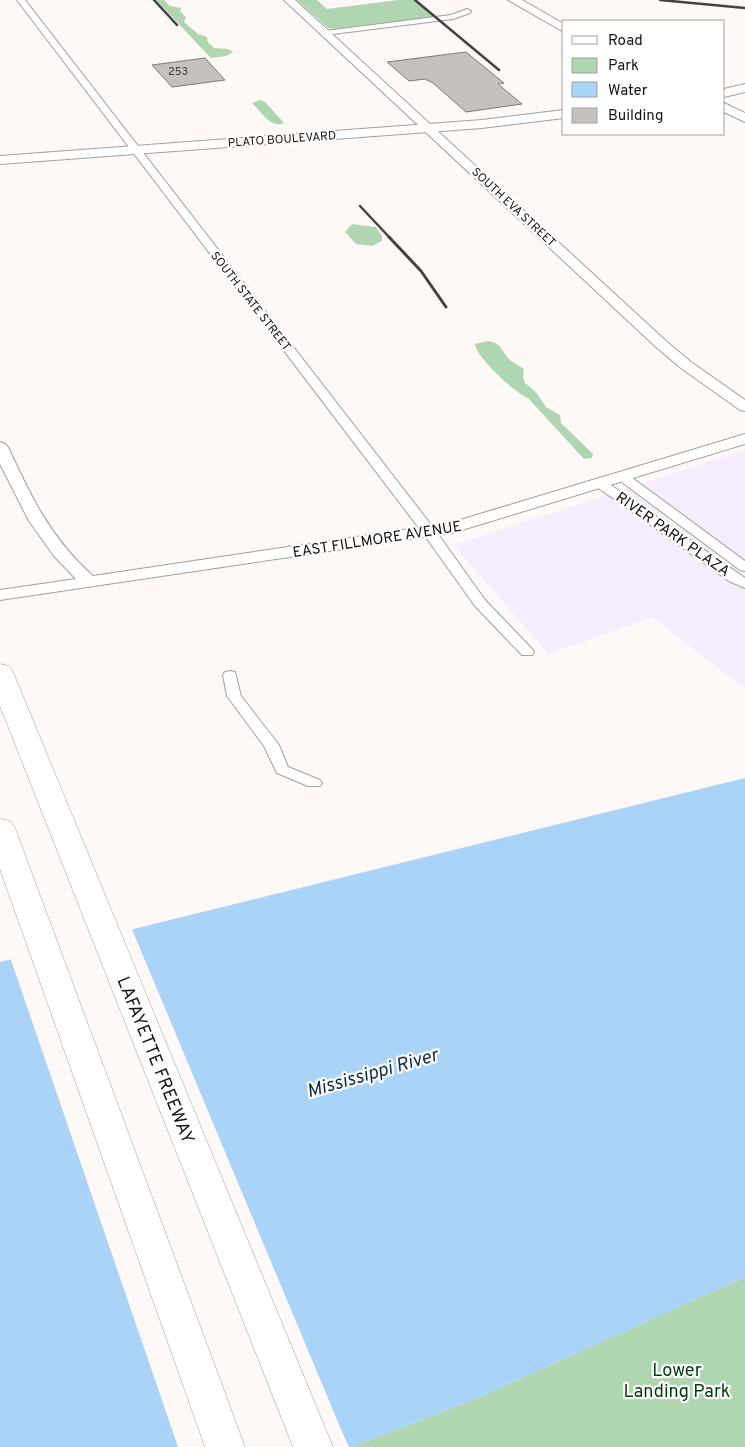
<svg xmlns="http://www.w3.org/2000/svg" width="745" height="1447" viewBox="0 0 745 1447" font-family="Overpass,sans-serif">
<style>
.commercial{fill:#f5ecfd}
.green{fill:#afd6b0}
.water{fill:#a9d3f7}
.pier{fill:#fef9f6}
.building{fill:#c6c1be;stroke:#7d7976}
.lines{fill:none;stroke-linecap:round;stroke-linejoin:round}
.minor-casing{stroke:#a39f9c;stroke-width:2}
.tertiary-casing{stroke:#a39f9c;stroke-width:2}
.secondary-casing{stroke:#a39f9c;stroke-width:2}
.motorway-casing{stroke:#a39f9c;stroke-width:1}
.minor{fill:#fff;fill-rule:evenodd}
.tertiary{fill:#fff;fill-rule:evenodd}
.secondary{fill:#fff;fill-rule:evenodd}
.motorway{fill:#fff;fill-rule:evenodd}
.rail-far1{stroke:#444241;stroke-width:2.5}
.rail{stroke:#444241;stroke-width:3}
.labels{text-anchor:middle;stroke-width:4.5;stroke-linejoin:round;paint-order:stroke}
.far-number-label{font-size:11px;fill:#413f3e}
.far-street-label{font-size:12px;fill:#151413;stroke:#fff}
.street-label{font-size:15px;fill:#151413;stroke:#fff}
.near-street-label{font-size:18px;fill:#151413;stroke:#fff}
.near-park-label{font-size:18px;fill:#003b0b;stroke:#fff}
.near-water-label{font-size:19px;font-style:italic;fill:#0f2f47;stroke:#fff}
</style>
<rect width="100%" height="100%" fill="#fef9f6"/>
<polygon class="commercial" points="745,450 745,689 652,617 549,654 453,545"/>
<g class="green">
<polygon points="156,0 164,0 170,6 181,8 180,11 186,17 184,22 198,34 207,37 208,42 214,48 228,49 233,52 226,56 211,58"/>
<polygon points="297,0 317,0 327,9 398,0 415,0 435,17 335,29 328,28"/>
<path d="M260,100l5,2 19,21c-14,6 -23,-12 -32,-20z"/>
<polygon points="352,224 376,227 382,236 382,241 372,246 356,244 345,232"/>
<path d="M488,341c14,2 13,10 22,19 3,3 10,6 14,9l-1,8 2,6 11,9 10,15 14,8 1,8 32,31 -1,4 -8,1 -56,-61c-12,-4 -52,-41 -53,-54z"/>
<polygon points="745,1277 745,1447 352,1447 473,1400"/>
</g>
<polygon class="water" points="745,778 745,1277 473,1400 352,1447 0,1447 0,962"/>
<polygon class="pier" points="131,927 343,1434 349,1447 178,1447 10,957"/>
<g class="building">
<polygon points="466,52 504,83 498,84 522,104 466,112 433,83 425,79 409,81 387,62"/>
<polygon points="205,58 225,80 172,87 152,65"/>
</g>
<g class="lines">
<g class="minor-casing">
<g id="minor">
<polygon points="17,0 25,0 435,530 485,600 532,649 534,652 532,655 522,655 475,606 425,536"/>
<polygon points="467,9 471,11 470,13 453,19 325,35 321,33 325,31 451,15"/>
<polygon points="623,473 627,474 745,561 745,571 740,570 619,480 617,477 619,474"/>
<polygon points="601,480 605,481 745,578 745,588 729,581 597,487 595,484"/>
<polygon points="230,671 235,672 241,696 279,745 288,767 320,780 322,783 320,786 308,786 277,773 264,746 227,696 223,675 225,672"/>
</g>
</g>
<g class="tertiary-casing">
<g id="tertiary">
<polygon points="284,0 295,0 666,341 691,362 745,400 745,411 740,410 681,368 656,347"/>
<path d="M745,434v10l-293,89 -452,67v-10l76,-11 -22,-23 -25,-35 -29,-57v-22l5,2 3,3c23,50 43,92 85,129l357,-53z"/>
</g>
</g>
<g class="secondary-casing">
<g id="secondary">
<polygon points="508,0 522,0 564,24 564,32"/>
<polygon points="745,84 745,92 724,97 724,89"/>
<polygon points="724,103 745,113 745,122 724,112"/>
<polygon points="564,110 564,118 482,128 0,164 0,156 482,120"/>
</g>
</g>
<g class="motorway-casing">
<g id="motorway">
<polygon points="0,664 9,666 13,672 333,1447 293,1447 0,706"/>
<polygon points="0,819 10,821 15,828 245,1447 205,1447 0,869"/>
</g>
</g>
<use href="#minor" class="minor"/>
<use href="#tertiary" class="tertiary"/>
<use href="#secondary" class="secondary"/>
<use href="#motorway" class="motorway"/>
<g class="rail-far1">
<polyline points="154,0 177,25"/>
<polyline points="415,0 499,70"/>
<polyline points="660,0 745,8"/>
<polyline points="360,206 390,238"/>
</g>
<polyline class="rail" points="389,237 421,271 446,307"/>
</g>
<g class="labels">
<g class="far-number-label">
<text x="178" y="75">253</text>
</g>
<g class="far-street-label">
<text transform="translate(282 139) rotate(-4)" y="4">PLATO BOULEVARD</text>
<text transform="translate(514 207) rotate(43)" y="4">SOUTH EVA STREET</text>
<text transform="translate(251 301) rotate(52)" y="4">SOUTH STATE STREET</text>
</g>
<g class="street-label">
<text transform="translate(673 534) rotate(35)" y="5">RIVER PARK PLAZA</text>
<text transform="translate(377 539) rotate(-9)" y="5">EAST FILLMORE AVENUE</text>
</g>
<g class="near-street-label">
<text transform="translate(156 1060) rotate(68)" y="6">LAFAYETTE FREEWAY</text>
</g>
<g class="near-park-label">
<text x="677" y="1376">Lower<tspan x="677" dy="21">Landing Park</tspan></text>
</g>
<g class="near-water-label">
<text transform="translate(372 1072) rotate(-16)" y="7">Mississippi River</text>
</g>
</g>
<rect x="562" y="20" width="162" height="115" fill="#ffffff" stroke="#a1a1a1"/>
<rect x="572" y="36" width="25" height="8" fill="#ffffff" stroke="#a1a1a1"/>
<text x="608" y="45" font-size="15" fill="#151413">Road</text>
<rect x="572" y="58" width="25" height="15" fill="#afd6b0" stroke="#a1a1a1"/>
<text x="608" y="70" font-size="15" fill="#151413">Park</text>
<rect x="572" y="82" width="25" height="15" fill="#a9d3f7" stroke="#a1a1a1"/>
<text x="608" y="95" font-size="15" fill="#151413">Water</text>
<rect x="572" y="108" width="25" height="15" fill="#c6c1be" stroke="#a1a1a1"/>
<text x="608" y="120" font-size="15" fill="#151413">Building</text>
</svg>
